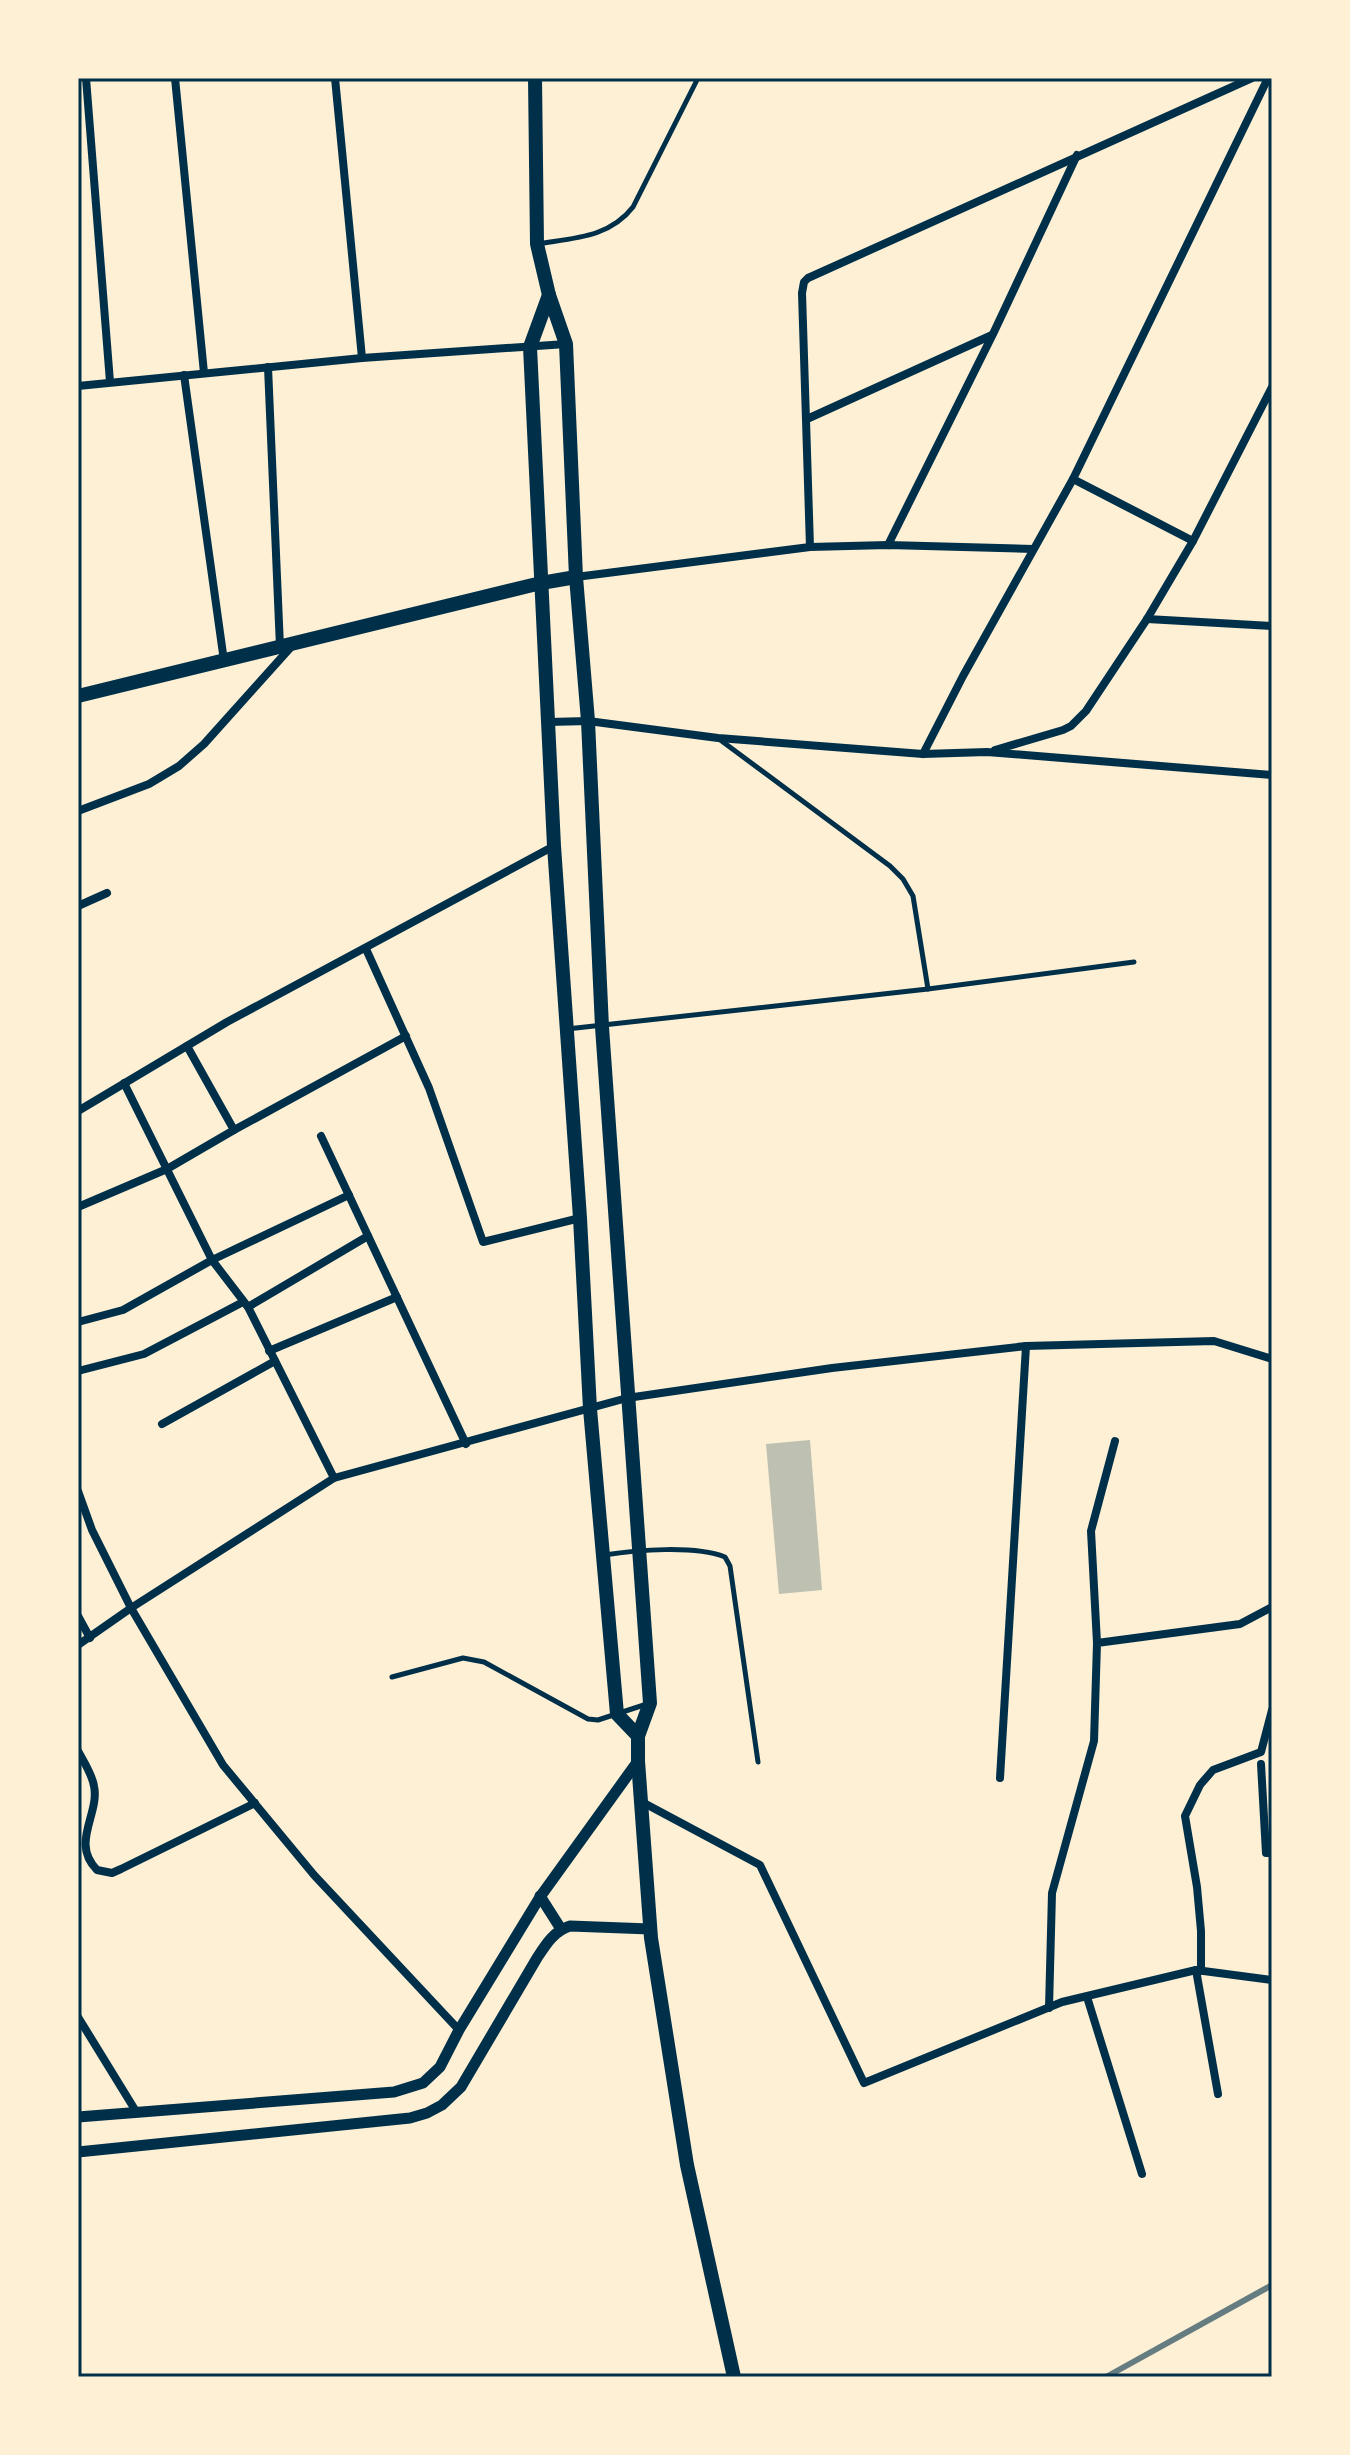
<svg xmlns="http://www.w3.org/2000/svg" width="1350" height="2455" viewBox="0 0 1350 2455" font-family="Poppins,sans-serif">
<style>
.building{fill:#bec0b2}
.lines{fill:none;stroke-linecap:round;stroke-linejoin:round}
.service{stroke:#003049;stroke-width:5}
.minor{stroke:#003049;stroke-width:8}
.tertiary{stroke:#003049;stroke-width:11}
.primary{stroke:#003049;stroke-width:14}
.rail{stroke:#657d81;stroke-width:6}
.neatline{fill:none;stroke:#003049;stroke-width:3}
</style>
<rect width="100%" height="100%" fill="#fdf0d5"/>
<polygon class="building" points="810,1440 822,1590 779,1594 766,1444"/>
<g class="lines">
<g class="service">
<path d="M537,244c36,-6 72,-6 96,-37l65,-129"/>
<polyline points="719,739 890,866 903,879 913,896 928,989"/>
<polyline points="567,1029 928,989 1134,962"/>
<path d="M604,1555c33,-5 90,-10 121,2l5,9 28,196"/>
<polyline points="392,1677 463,1658 484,1662 588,1719 598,1720 647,1704"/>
</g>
<g class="minor">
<polyline points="86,78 110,382"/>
<polyline points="175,78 204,373"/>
<polyline points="335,78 362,358"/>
<polyline points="268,367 280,647"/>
<polyline points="184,375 224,661"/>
<polyline points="78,386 362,358 566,344"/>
<polyline points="807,419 992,335"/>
<polyline points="1073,479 1193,541"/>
<polyline points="888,545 993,334 1077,155"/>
<polyline points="810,547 802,293 804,282 808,278 1252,78"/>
<polyline points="576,577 810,547 888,545 1033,549"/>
<polyline points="1147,619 1272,626"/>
<polyline points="549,722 588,721 718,738 923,754 987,752 1272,775"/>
<polyline points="995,750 1063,730 1071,726 1086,711 1147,619 1193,541 1272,387"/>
<polyline points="923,754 963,676 1073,479 1268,78"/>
<polyline points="78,811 149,784 179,766 204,744 291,647"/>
<polyline points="78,906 107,893"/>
<polyline points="366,949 429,1088 483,1242 580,1218"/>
<polyline points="124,1083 212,1260 248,1307 334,1478"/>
<polyline points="78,1111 227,1022 554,846"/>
<polyline points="234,1130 406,1036"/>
<polyline points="321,1136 466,1444"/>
<polyline points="78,1207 167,1169 234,1130 187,1046"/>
<polyline points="248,1307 368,1236"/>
<polyline points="78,1322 123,1310 212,1260 349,1195"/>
<polyline points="269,1351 397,1297"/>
<polyline points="78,1371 144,1354 243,1302"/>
<polyline points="162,1424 275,1361"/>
<polyline points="78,1491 92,1530 131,1608 223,1765 314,1875 459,2030"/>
<polyline points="78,1616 90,1638"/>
<polyline points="1097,1643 1091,1531 1115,1441"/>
<polyline points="78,1645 131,1608 334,1478 627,1398 832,1368 1026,1346 1214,1341 1272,1359"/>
<path d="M78,1751c6,11 14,23 16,35 6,28 -24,57 3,84l15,3 9,-4 134,-66"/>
<polyline points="1261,1764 1266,1853 1272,1853"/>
<polyline points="1000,1778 1026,1346"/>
<polyline points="642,1802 760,1865 864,2083 1062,2002 1196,1970 1272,1980"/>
<polyline points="1196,1970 1218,2094"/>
<polyline points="1201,1971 1201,1931 1197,1887 1185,1816 1200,1785 1213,1770 1261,1752 1272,1710"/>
<polyline points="1087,1997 1142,2174"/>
<polyline points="1049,2008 1052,1893 1094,1741 1097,1643 1240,1624 1272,1607"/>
<polyline points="78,2017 137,2113"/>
</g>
<g class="tertiary">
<polyline points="540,1896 561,1929"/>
<polyline points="78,2117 394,2092 423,2083 440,2067 459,2030 540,1897 638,1761"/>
<path d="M78,2152l332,-34 17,-5 15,-8 19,-18 76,-129c9,-14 17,-27 33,-32l80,3"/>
</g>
<g class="primary">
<polyline points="535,78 537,244 549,295 566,344 576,577 588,721 602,1027 650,1703 638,1736 638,1761 651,1938 687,2165 734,2377"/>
<polyline points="549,295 530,347 554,846 580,1218 590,1409 617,1714 638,1736"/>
<polyline points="78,696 541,583 576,577"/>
</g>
<polyline class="rail" points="1106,2377 1272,2285"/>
</g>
<rect width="1350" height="2455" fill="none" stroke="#fdf0d5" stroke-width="160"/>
<rect x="80" y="80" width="1190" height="2295" class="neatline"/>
</svg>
